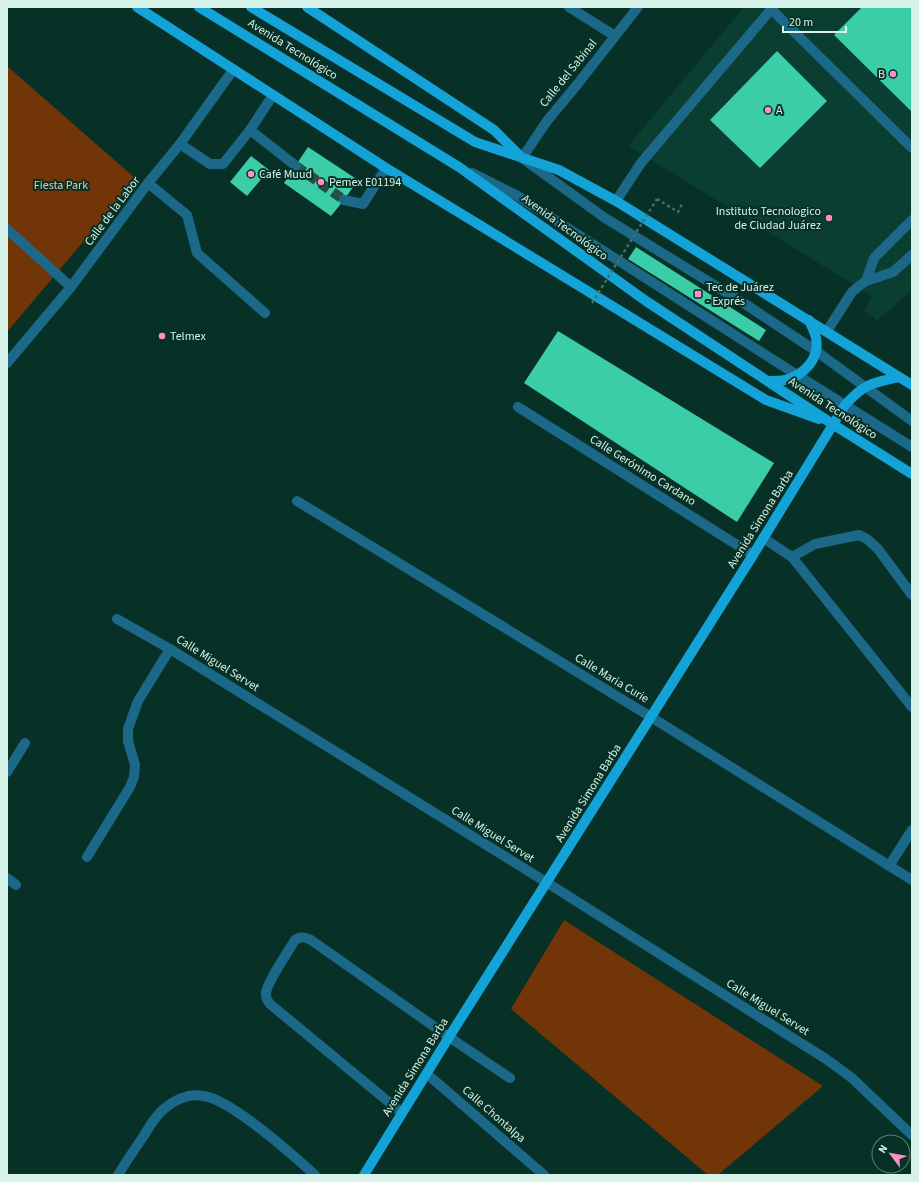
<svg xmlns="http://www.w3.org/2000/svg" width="919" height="1182" viewBox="0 0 919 1182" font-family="'Source Sans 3',sans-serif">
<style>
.built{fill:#093e31}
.green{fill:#713508}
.building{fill:#3bcda7}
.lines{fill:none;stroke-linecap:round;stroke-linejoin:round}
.minor-tunnel{stroke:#264e43;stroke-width:10;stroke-dasharray:10 5;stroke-linecap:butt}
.path{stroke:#486d63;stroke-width:2.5;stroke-dasharray:3 3;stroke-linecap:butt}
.minor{stroke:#1c6888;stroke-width:10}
.major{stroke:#13a3d8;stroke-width:10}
.path-bridge{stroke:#486d63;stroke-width:2.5;stroke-dasharray:3 3;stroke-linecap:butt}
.poi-dot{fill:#fc8fc3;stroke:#073126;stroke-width:1.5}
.labels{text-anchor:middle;stroke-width:4;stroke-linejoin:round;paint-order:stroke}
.street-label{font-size:12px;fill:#d7f2e8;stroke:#073126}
.poi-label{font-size:12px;fill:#d7f2e8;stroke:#073126;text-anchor:start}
.park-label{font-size:12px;fill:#f4c5aa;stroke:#073126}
</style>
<rect width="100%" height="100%" fill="#073126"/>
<polygon class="built" points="744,7 912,7 912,290 877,321 864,310 872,296 628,146"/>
<g class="green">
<polygon points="7,66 136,179 7,332"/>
<polygon points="564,920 823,1086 718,1175 708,1175 511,1009"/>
</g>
<g class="building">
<polygon points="862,7 912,7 912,112 834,35"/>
<polygon points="777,51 827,101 760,168 710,120"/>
<polygon points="308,147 358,180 344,200 331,216 284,183"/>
<polygon points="251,156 269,170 247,196 230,182"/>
<polygon points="636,247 766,330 759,341 628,259"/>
<polygon points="558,331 774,463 737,522 524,383"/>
</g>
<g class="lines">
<polyline class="minor-tunnel" points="296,166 344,200"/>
<polyline class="path" points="657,199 678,212 682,204"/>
<g class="minor">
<polyline points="569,7 615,36"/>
<polyline points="638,7 576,86 547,121 522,158 605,218 745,304 816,351 912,421"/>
<polyline points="771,9 912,148"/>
<polyline points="250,130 296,166"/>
<polyline points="180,144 210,164 223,164 250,130 273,95"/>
<polyline points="472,173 516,195 797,375 912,447"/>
<polyline points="148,183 187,215 197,253 265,313"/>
<polyline points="344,200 363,204 386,168"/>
<polyline points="616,201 641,163 773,7"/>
<polyline points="7,229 71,287"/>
<polyline points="866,281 874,258 912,220"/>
<polyline points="827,331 852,292 859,286 866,281 893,272 912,255"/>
<polyline points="7,363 71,287 148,183 180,144 233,70"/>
<polyline points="518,407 753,555"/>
<polyline points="297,501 651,717 912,880"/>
<polyline points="763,538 792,557 912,707"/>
<polyline points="792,557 815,544 859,535 867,539 878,549 912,595"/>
<polyline points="117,619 170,649 546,882 826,1059 852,1078 912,1135"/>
<polyline points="7,772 25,743"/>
<polyline points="87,857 130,787 134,777 135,765 128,741 128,729 138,701 170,649"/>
<polyline points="889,866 912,830"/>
<polyline points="7,878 16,885"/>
<polyline points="427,1074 544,1175"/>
<path d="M402,1113l-132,-109c-2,-3 -5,-6 -4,-11 1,-11 22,-41 29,-53 6,-4 10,-3 16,0l138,97 61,41"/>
<path d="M118,1175c8,-13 16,-25 25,-38 6,-10 12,-21 22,-29 11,-9 24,-15 39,-12 27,4 89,59 111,79"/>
</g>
<g class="major">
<polyline points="137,7 386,168 766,400 819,419"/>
<polyline points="199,7 459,167 646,301 834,425 912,474"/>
<polyline points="251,7 475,142 559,170 616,201 912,385"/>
<polyline points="307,7 494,130 520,156"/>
<path d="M769,381c5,0 11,0 16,-1 19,-5 35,-21 31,-42 -1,-6 -5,-12 -7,-18"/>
<path d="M364,1175l85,-138 304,-482 92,-150c20,-22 27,-22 54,-28"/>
</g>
<polyline class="path-bridge" points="592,303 657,199"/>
</g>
<g class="poi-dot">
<circle cx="893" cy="74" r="4"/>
<circle cx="768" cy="110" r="4"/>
<circle cx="251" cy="174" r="4"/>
<circle cx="321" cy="182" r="4"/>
<circle cx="829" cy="218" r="4"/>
<rect x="694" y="290" width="8" height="8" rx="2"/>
<circle cx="162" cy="336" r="4"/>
</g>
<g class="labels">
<g class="street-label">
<text transform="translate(293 49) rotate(32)" y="4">Avenida Tecnológico</text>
<text transform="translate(568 73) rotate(-51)" y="4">Calle del Sabinal</text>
<text transform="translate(112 211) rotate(-53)" y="4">Calle de la Labor</text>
<text transform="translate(565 227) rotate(36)" y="4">Avenida Tecnológico</text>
<text transform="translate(833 408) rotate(33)" y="4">Avenida Tecnológico</text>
<text transform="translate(643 470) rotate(32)" y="4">Calle Gerónimo Cardano</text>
<text transform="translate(760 519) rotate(-58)" y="4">Avenida Simona Barba</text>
<text transform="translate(218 663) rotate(32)" y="4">Calle Miguel Servet</text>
<text transform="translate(612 678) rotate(31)" y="4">Calle Maria Curie</text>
<text transform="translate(588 793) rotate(-58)" y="4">Avenida Simona Barba</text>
<text transform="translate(493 834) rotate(32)" y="4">Calle Miguel Servet</text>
<text transform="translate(768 1007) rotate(32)" y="4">Calle Miguel Servet</text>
<text transform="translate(415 1067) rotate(-58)" y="4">Avenida Simona Barba</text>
<text transform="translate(494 1114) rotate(41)" y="4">Calle Chontalpa</text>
</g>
<g class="poi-label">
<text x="885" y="78" text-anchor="end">B</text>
<text x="776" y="114">A</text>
<text x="259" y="178">Café Muud</text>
<text x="329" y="186">Pemex E01194</text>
<text x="821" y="215" text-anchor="end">Instituto Tecnologico<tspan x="821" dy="14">de Ciudad Juárez</tspan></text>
<text x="706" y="291">Tec de Juárez<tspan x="706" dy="14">- Exprés</tspan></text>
<text x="170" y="340">Telmex</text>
</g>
<g class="park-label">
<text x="61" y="189">Fiesta Park</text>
</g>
</g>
<rect width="919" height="1182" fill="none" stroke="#d7f2e8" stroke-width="16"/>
<g transform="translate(891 1154) rotate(302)"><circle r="19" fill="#073126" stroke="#5a7e74"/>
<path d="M0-3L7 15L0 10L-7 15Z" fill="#fc8fc3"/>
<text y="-6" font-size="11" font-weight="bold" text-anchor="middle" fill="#d7f2e8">N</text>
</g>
<path d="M783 26v6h63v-6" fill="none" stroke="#d7f2e8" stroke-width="2"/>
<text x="789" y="26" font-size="12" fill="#d7f2e8" stroke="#073126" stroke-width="3" paint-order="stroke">20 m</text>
</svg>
